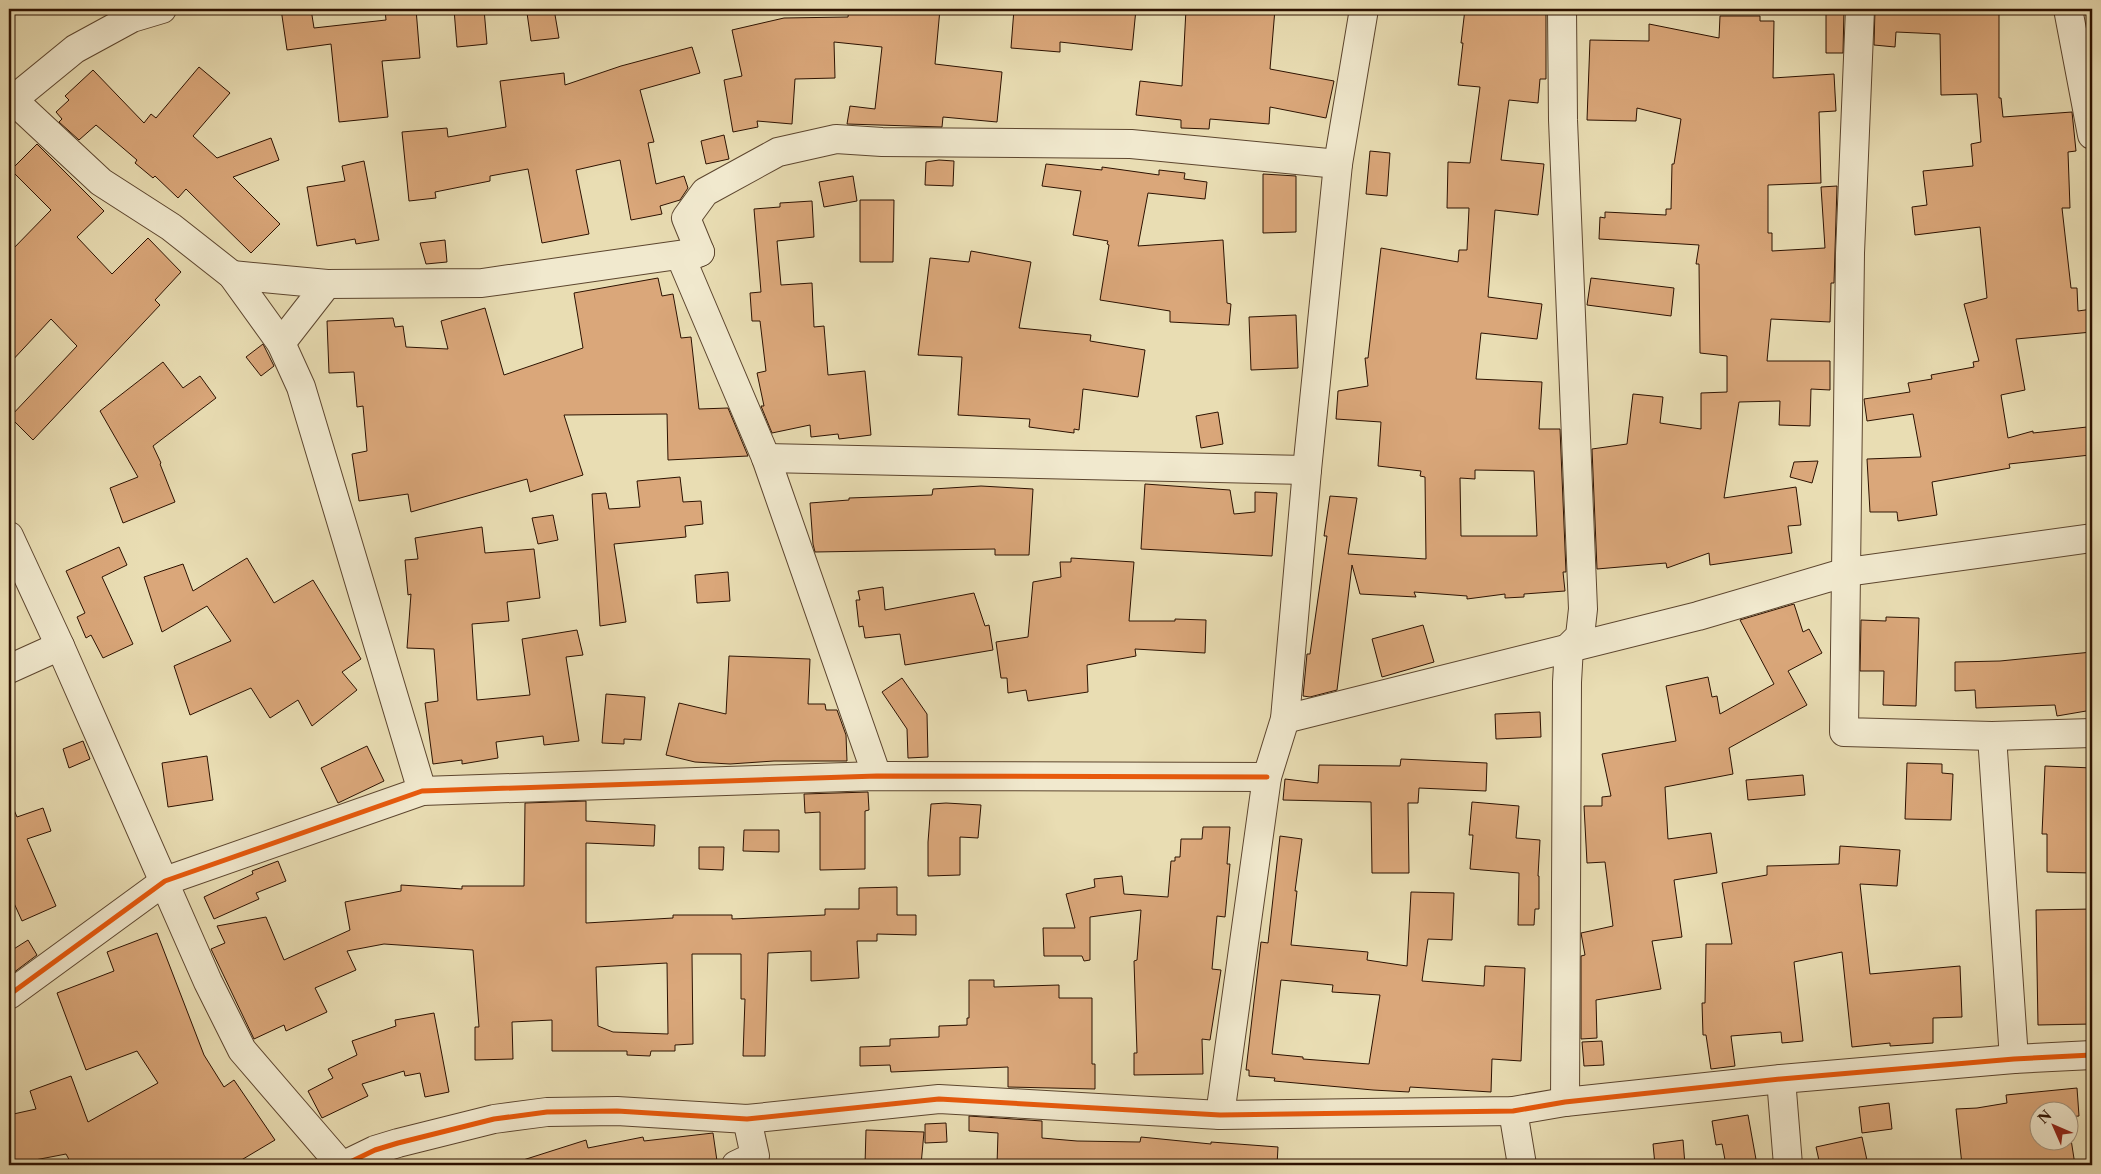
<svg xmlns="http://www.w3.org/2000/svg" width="2101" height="1174" viewBox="0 0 2101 1174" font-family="'Libre Caslon Text',serif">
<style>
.building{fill:#daa77a;stroke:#2d1201;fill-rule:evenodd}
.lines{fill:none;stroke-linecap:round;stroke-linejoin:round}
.minor-casing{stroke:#5c452e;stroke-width:30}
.minor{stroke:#f1e9ce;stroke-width:28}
.cycleway-casing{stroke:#f1e9ce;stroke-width:8}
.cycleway{stroke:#e8590c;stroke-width:5}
</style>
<rect width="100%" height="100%" fill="#e9ddb3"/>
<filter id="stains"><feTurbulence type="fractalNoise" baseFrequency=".004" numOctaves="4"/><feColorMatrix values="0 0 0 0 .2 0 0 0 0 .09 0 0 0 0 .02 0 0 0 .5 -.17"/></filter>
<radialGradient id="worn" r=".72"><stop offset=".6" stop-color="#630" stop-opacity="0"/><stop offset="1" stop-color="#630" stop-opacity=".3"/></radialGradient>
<g class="building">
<polygon points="281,9 311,9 314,28 386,20 385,10 416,9 420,58 382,61 388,117 339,122 331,44 287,50"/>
<polygon points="454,9 484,9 487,44 457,47"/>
<polygon points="554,9 559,38 531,41 527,13"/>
<polygon points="849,9 940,9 935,64 1002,72 997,122 943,117 942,127 847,124 850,106 875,109 882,47 834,42 835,78 795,79 792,124 757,121 758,127 733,132 724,80 742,76 732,30 784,18 848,17"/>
<polygon points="1014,9 1136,9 1132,50 1060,42 1060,52 1011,48"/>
<polygon points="1186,9 1275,9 1270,69 1334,81 1326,118 1270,107 1269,124 1210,119 1209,129 1181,128 1181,120 1136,115 1140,81 1182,86"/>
<path d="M1465,9h81v70h-6l-2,24 -29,-3 -8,60 43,4 -6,51 -43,-5 -7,87 54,7 -5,35 -56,-6 -5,46 66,3 -3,47h21l6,143h-3l2,19 -41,3v3l-19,1v-4l-38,5v-3l-53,-4 2,5 -56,-3 -8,-29 -15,125 -27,7 -7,-1 4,-42h3l17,-118h-3l6,-40 27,2 -9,56 78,5 -1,-82 -5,-1 1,-5 -43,-5 3,-44 -45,-3 2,-28 30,-5 -3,-28h3l13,-110 77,14 1,-12h8l2,-42h-22l1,-46 22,1 10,-76 -22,-2 5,-42h-2zM1475,470l59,1 3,65h-76l-1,-58 15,1z"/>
<polygon points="1826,9 1844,9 1843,53 1826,53"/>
<polygon points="1875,9 1999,9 1999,98 2001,98 2003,117 2072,112 2076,151 2068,152 2070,208 2062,208 2071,288 2077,288 2078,311 2092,309 2092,332 2016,339 2025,390 2001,395 2008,438 2033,431 2033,433 2087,427 2090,455 2009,464 2010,468 1932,482 1937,515 1898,521 1897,512 1870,512 1867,459 1921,457 1913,414 1867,421 1864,399 1910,392 1908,383 1932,379 1931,375 1974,367 1973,362 1979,361 1964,304 1987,298 1980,227 1915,235 1912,207 1927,205 1923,171 1973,166 1971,144 1981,142 1977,94 1941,95 1940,34 1896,32 1895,47 1874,45"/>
<polygon points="1720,16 1760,16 1760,21 1774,21 1773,78 1834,74 1836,111 1819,112 1821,183 1768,185 1768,233 1772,233 1772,251 1825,248 1821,187 1837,186 1834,283 1831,283 1830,322 1771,319 1767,361 1830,361 1830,390 1811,389 1810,426 1779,425 1780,401 1739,402 1724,498 1796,487 1801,525 1788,526 1792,553 1710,565 1709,553 1667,568 1666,563 1597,569 1592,449 1627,444 1633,394 1663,397 1660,423 1701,429 1701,393 1727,392 1727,356 1700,353 1699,264 1696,264 1699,245 1599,239 1600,217 1605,218 1605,212 1666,215 1666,209 1671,209 1672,164 1674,164 1681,119 1637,108 1636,121 1587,120 1590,40 1649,41 1649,24 1719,38"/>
<polygon points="692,47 700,73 640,90 654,142 648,143 656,184 684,176 688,188 680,200 660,206 662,214 631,220 620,160 576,170 589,234 542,243 528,169 490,176 490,181 435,192 436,198 409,201 402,132 447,128 448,137 506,127 500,81 564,73 565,85 621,66"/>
<polygon points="199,67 230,93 193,136 217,158 271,138 279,160 233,177 280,224 251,253 186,189 178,198 155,176 153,178 135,163 137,160 96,125 79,140 59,122 62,119 56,112 69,100 65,96 93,70 144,123 151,114 156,118"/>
<polygon points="724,135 729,159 706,164 701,141"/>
<polygon points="37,144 104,211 77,237 112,274 148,238 181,272 155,300 160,305 33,440 10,417 77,346 51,319 9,364 9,253 51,210 11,170"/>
<polygon points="1370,151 1390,153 1387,196 1366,194"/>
<polygon points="939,160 954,161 953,186 925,185 926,162"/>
<polygon points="364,161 379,240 356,244 355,239 317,246 307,187 345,181 342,166"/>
<polygon points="1046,164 1102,170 1102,167 1159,175 1159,170 1185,173 1184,179 1207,182 1205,199 1148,193 1138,246 1223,240 1227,303 1231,304 1229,325 1170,322 1170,311 1100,300 1109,245 1107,244 1108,241 1073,235 1081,191 1042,186"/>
<polygon points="1263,174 1296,176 1296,232 1263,233"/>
<polygon points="853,176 857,201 824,207 819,182"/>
<polygon points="860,200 894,200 893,262 860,262"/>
<polygon points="812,201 814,237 777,241 781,285 812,283 814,327 824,326 828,375 865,371 871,435 839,439 838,434 811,437 810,425 772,433 761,406 764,406 757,373 766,371 760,321 752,321 750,293 761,292 754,209 780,207 780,203"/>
<polygon points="445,240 447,262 426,264 420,243"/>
<polygon points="971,251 1031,262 1019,328 1091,335 1090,341 1145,350 1138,397 1083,389 1079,430 1074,429 1074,433 1029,427 1030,419 958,415 962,357 918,355 930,258 969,262"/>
<polygon points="658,278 662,296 673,294 681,338 691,337 699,409 728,408 748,456 668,460 667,414 564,415 583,475 530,492 527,479 411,512 408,494 359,501 352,454 367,451 363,406 357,407 354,372 329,373 327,321 393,318 395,327 403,326 406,347 448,349 441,321 485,308 504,375 583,348 574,293"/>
<polygon points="1591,278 1674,288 1671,316 1587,305"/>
<polygon points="1296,315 1298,368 1251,370 1249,317"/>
<polygon points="263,344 274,366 261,376 246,357"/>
<polygon points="163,362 183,388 200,376 216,398 153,446 161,463 160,464 175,502 123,523 110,488 138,477 100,411"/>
<polygon points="1218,412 1223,444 1201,448 1196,416"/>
<polygon points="1818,461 1812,483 1790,477 1794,462"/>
<polygon points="680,477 683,502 701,501 703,524 685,526 686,537 614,544 626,622 600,626 592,494 606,493 609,509 640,507 637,481"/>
<polygon points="1145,484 1230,490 1234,514 1255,512 1255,492 1277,493 1272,556 1141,549"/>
<polygon points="981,486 1033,489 1029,555 995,555 995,549 815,552 813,544 810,503 849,500 849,498 932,495 933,489"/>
<polygon points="553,515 558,540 538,544 532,518"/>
<polygon points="482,527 485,553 534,549 540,598 507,602 509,621 472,624 477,700 530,695 522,639 577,630 583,655 566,657 579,741 544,745 543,736 496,742 498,758 462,764 462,760 433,764 425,703 438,701 434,649 407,648 411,594 408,595 405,560 418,559 415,538"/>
<polygon points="119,547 127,565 102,577 133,644 103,658 91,635 86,638 77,617 85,613 66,571"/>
<polygon points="247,558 274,603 313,580 361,659 342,672 357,690 312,726 298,700 270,718 251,688 190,715 174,666 231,641 207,606 162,632 144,577 183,564 193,591"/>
<polygon points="1071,558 1134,562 1129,621 1175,621 1175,619 1206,620 1205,653 1135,649 1136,656 1087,665 1088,692 1028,701 1026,690 1008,693 1007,678 1001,678 996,642 1028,637 1033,582 1061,577 1060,562 1071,562"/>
<polygon points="728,572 730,601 697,603 695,575"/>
<polygon points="883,587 885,610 974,593 985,626 989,625 993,650 905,665 900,634 865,638 863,626 859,627 856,600 860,600 858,591"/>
<polygon points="1794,604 1803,632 1809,629 1822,653 1788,671 1807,705 1729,748 1733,774 1665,787 1668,839 1711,833 1717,873 1674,880 1682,937 1652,941 1661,989 1596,1000 1597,1038 1581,1039 1581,956 1585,955 1581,933 1613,926 1605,862 1587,863 1584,806 1602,806 1602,797 1611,796 1602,754 1676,741 1666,686 1708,677 1712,697 1717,696 1720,714 1774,684 1740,620"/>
<polygon points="1886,617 1919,618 1916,706 1883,705 1884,671 1860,671 1861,620 1886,621"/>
<polygon points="1423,625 1434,662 1382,677 1372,639"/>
<polygon points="2092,652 2092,710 2057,716 2055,705 1976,708 1975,690 1955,691 1955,662 2000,661"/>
<polygon points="729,656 810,659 808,704 825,704 826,710 837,710 846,735 847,761 774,761 730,764 695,762 666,755 679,703 726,714"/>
<polygon points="902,678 927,714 928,757 908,758 907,729 882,692"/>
<polygon points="606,694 645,697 641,740 624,739 624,744 602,743"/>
<polygon points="1540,712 1541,737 1496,739 1495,714"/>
<polygon points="83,741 90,759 69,768 63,749"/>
<polygon points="367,746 384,781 338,803 321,768"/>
<polygon points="207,756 213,800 168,807 162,763"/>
<polygon points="1401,759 1487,763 1486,791 1419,788 1418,803 1408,803 1409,873 1372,873 1371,802 1283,800 1285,779 1318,783 1319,765 1400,766"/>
<polygon points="1907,763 1942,764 1942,773 1953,774 1951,820 1905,819"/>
<polygon points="2045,766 2092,768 2092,873 2047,872 2047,834 2042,834"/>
<polygon points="1803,775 1805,795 1748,800 1746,780"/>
<polygon points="868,792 869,810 865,811 865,869 820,870 820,812 805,813 804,794"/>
<polygon points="9,798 17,817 43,808 51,831 27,839 56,906 22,921 9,892"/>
<path d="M586,801v20l69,4 -1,21 -68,-3v80l87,-5v-3h59v4l93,-4v-6h34v-21l38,-1v28h19v20l-39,-1v7h-20l2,37 -48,3v-30l-43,2 -3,103h-22l2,-57h-4v-45h-49l1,90 -18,1v6h-24l-1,5 -23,-1v-4h-75v-31l-40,2 1,37 -38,1v-33h4l-6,-77 -89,-6 -37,7 9,19 -41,18 12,24 -41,19 -2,-6 -30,14 -43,-90 14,-6 -8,-17 49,-9 18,43 66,-30 -5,-28 56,-11v-6l61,4v-3h62l1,-83zM667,963l1,71 -55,-2 -15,-6 -2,-59z"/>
<polygon points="1472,802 1519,806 1516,838 1540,840 1538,876 1539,876 1539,909 1535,909 1534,925 1518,925 1519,873 1470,869 1473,835 1469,835"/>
<polygon points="946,803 981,805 978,838 960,837 960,875 928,876 928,842 931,804"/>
<polygon points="1203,827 1230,827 1227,864 1230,864 1225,917 1217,916 1212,969 1221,970 1210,1040 1202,1039 1203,1074 1134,1075 1134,1053 1137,1053 1134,961 1137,960 1141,910 1090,917 1090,960 1084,961 1082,956 1044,956 1043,928 1075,928 1066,894 1095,887 1094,879 1122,876 1124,894 1168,897 1171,861 1175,861 1175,857 1180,857 1181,839 1202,839"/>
<polygon points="744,830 779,830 779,852 743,851"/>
<path d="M1280,836l22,3 -7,52h2l-6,54 77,7 -1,8 40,6 4,-74 43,1 -2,47 -24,-1 -6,42 62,5 1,-20 40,2 -4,93 -29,-2 -1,33 -81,-5 -1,5 -36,-2 -99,-9 1,-3 -26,-2v-6h-3l15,-128 7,1zM1281,980l52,5 -1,7 48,3 -11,69 -66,-5v-2l-31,-3z"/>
<polygon points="1840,846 1900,850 1897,886 1860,884 1870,974 1960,966 1962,1017 1933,1018 1933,1043 1890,1046 1890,1043 1852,1047 1842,952 1794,962 1803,1041 1782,1043 1781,1032 1731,1036 1735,1066 1711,1069 1706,1035 1703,1035 1702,1003 1705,1003 1706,944 1732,944 1722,883 1767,875 1767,866 1839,864"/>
<polygon points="699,847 724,847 723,870 699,869"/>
<polygon points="278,861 286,881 256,893 259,899 214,919 204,897 253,874 252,871"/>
<polygon points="2092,909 2092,1024 2038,1025 2036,910"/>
<polygon points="157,933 204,1055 224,1087 234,1080 275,1140 233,1165 72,1165 66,1154 9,1165 9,1115 36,1109 30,1091 71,1076 88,1122 158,1083 137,1051 86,1070 57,993 114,971 107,952"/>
<polygon points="28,940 37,955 9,976 9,952"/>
<polygon points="969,980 994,980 994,987 1059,985 1059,998 1092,998 1092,1064 1095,1064 1095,1089 1008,1087 1008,1067 891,1072 890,1065 860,1066 860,1047 890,1046 890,1039 939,1037 939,1026 967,1025 967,1018 969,1018"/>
<polygon points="434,1013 449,1092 425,1097 420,1073 405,1076 404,1071 362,1084 368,1096 322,1118 308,1091 333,1078 328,1069 357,1055 352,1041 396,1026 395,1020"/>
<polygon points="1602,1041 1604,1065 1584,1066 1582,1042"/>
<polygon points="2077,1088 2079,1116 2068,1117 2068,1112 2038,1112 2038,1142 2068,1142 2068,1120 2075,1165 1962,1165 1956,1109 1977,1108 2007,1103 2006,1095"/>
<polygon points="1889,1103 1892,1129 1862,1133 1859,1107"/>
<polygon points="1748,1115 1757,1165 1726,1165 1722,1144 1716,1145 1712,1121"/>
<polygon points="969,1116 1042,1121 1042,1138 1077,1141 1140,1142 1141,1137 1211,1144 1211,1142 1278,1147 1277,1165 1180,1161 1180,1165 1145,1162 1098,1161 1097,1165 997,1165 998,1133 969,1131"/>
<polygon points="946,1123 947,1142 925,1143 925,1124"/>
<polygon points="866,1130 924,1132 921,1165 865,1165"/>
<polygon points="713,1133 717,1161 682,1165 521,1165 520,1161 586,1140 588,1148 643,1137 644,1141"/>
<polygon points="1862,1137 1868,1165 1820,1165 1816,1147"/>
<polygon points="1683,1140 1685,1165 1655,1165 1653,1144"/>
</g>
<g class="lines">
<g class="minor-casing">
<g id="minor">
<polyline points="1562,9 1563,120 1583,609 1580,636 1569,647 1567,682 1565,1102"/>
<polyline points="1860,9 1850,253 1844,732 1992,736 2092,733"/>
<polyline points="2068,9 2092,135"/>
<polyline points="12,99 101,182 171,227 232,275 281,343 301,387 422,791"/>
<polyline points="9,103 75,49 132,18 162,9"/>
<polyline points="700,252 686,218 705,192 778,152 836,139 882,142 1131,144 1338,164"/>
<polyline points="700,252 682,260 766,458 877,776"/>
<polyline points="232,275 327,284 482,283 699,252"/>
<polyline points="281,343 327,284"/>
<polyline points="766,458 1307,470"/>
<polyline points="9,536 60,646 208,982 242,1050 341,1165"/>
<polyline points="9,669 60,646"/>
<polyline points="1285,719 1698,616 1847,572 2092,538"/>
<polyline points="1992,736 2014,1059"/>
<polyline points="9,995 165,881 422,791 877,776 1267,777"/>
<polyline points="1781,1079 1788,1165"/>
<polyline points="1513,1111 1522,1165"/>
<polyline points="1220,1115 1267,777 1285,719 1307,470 1338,164 1364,9"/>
<polyline points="344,1165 375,1150 398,1143 494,1119 547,1112 617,1111 747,1119 939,1099 1220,1115 1513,1111 1565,1102 1781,1079 2014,1059 2092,1055"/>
<polyline points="736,1165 755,1156 747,1119"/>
</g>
</g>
<use href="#minor" class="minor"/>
<g class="cycleway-casing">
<g id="cycleway">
<polyline points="9,995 165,881 422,791 877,776 1267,777"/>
<polyline points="344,1165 375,1150 398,1143 494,1119 547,1112 617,1111 747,1119 939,1099 1220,1115 1513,1111 1565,1102 1781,1079 2014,1059 2092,1055"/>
</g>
</g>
<use href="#cycleway" class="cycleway"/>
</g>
<rect width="2101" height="1174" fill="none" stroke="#e9ddb3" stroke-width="30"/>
<rect x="10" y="10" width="2081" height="1154" fill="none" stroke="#2d1201" stroke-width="2.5"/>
<rect x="15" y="15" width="2071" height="1144" fill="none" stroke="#2d1201"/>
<g transform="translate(2054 1126) rotate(315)"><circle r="24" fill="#f1e9ce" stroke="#a3937c"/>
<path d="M0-4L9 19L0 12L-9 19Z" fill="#8f2418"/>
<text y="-8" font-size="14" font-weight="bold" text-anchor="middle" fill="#2d1201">N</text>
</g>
<rect width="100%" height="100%" filter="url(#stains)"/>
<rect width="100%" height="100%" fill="url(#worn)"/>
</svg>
